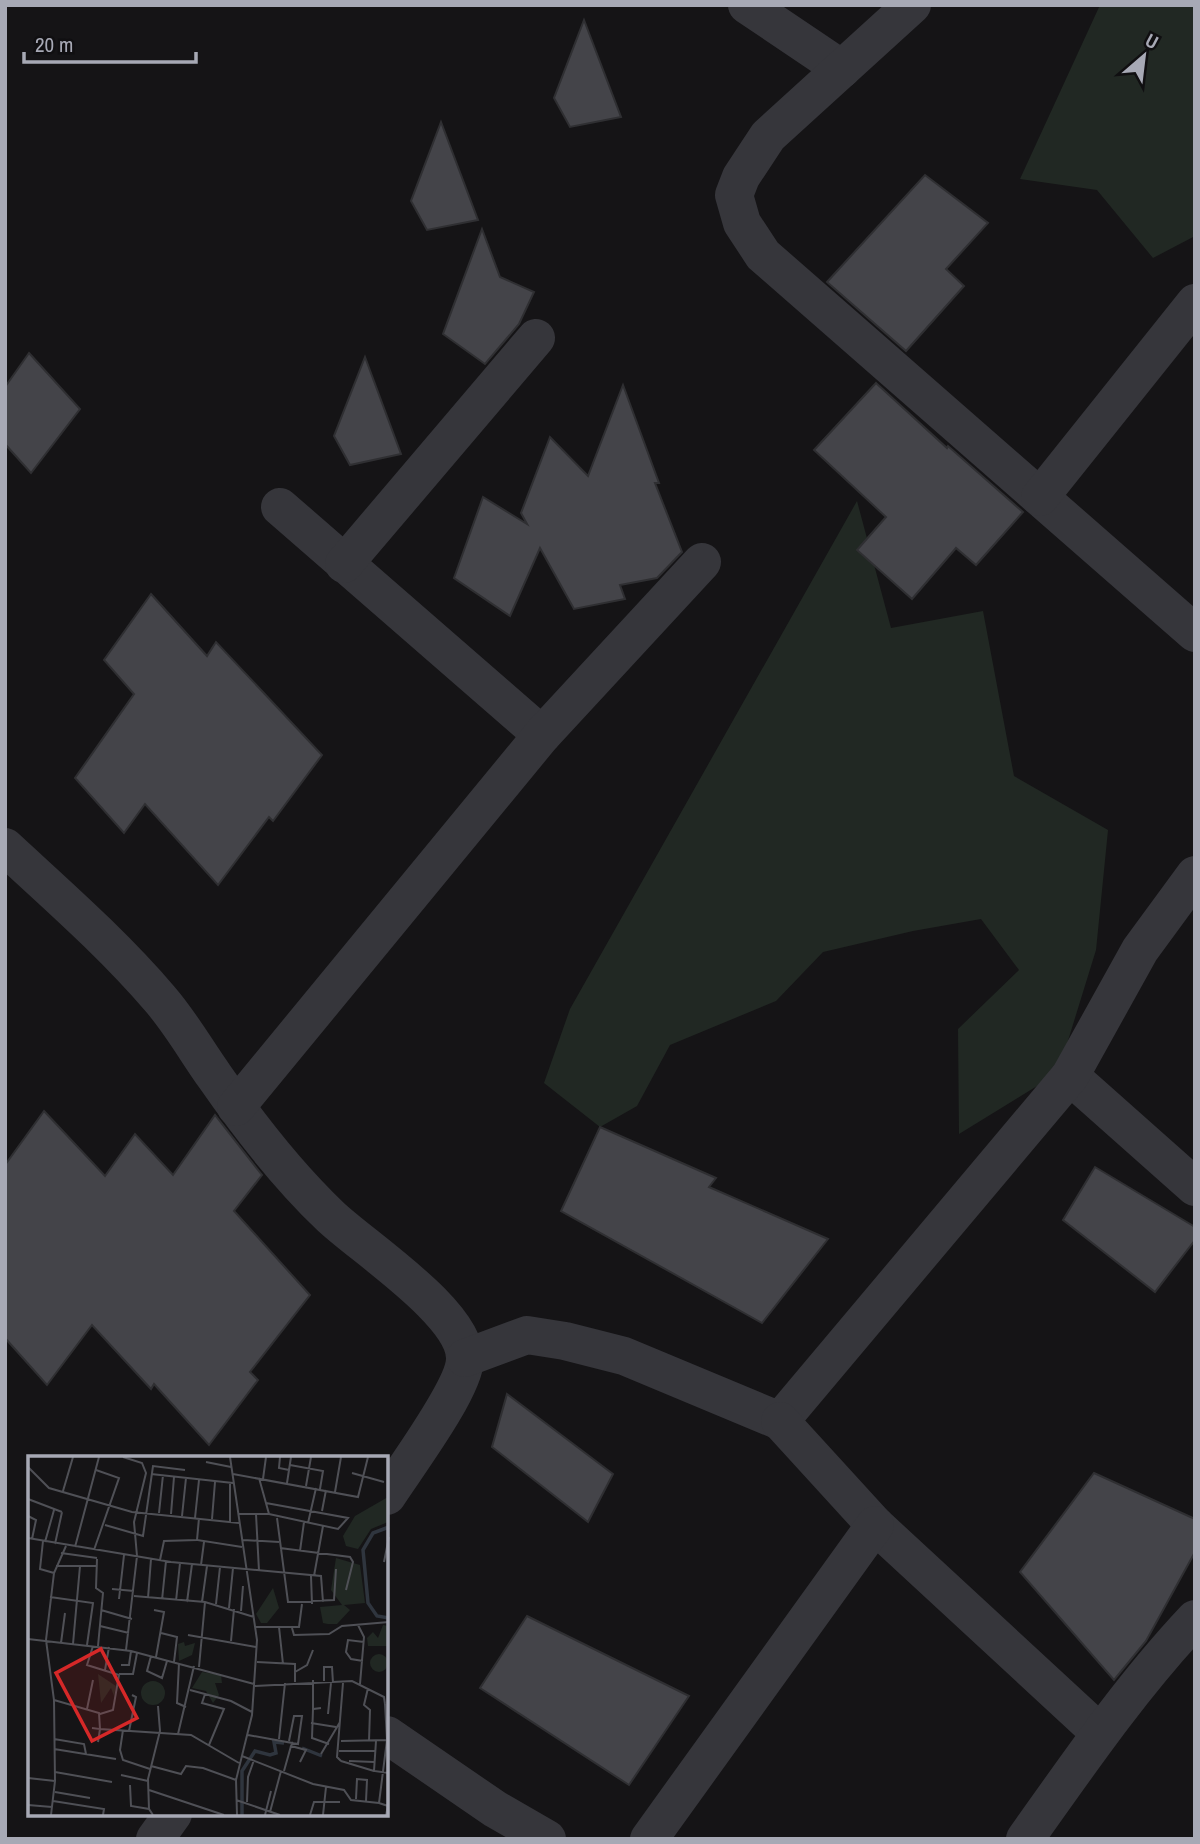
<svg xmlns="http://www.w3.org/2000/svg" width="1200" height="1844" viewBox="0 0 1200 1844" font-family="'Archivo Narrow',sans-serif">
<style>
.green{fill:#212823}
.building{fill:#444449;stroke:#2f2f32;stroke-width:2}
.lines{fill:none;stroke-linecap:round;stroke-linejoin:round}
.minor{stroke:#36363b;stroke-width:38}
.inset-river{fill:none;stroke:#2f353e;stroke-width:3.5}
.inset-road{fill:none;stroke:#4f5056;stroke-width:2}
.view{fill:#d62828;fill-opacity:0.15;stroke:#d62828;stroke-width:3.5}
.inset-edge{fill:none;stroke:#a7a9b5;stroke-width:3.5}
</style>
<rect width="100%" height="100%" fill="#151416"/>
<g class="green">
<polygon points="1100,5 1195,5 1195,236 1153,258 1097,190 1020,179"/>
<polygon points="857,501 891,628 983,611 1014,776 1108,830 1096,950 1058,1073 959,1134 958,1029 1019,970 981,919 913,931 823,952 776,1001 670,1045 637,1106 600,1127 544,1083 570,1009"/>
</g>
<g class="building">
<polygon points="584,20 621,117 570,127 554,98"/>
<polygon points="441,122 478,220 427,230 411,201"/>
<polygon points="925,175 988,223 946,269 964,286 906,351 827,282"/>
<polygon points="482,229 500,277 534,292 519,324 485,364 443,334"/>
<polygon points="29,353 80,409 31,473 5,444 5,387"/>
<polygon points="365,357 401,454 350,465 334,436"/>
<polygon points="876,383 947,448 948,446 1023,512 976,565 956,548 912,599 857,550 886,517 814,450"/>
<polygon points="623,385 659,483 655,483 682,552 657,578 620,585 625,599 574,609 540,548 510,616 454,578 483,497 527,524 521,513 550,437 588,476"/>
<polygon points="151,594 207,656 216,642 322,755 273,821 269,817 218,885 145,804 124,833 75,778 134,694 104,660"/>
<polygon points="44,1111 105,1176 135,1134 173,1175 215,1115 262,1175 234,1211 310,1295 250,1372 258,1380 209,1445 154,1384 151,1389 92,1325 47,1385 5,1338 5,1165"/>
<polygon points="600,1127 716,1178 709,1187 828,1239 762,1323 561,1211"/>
<polygon points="1095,1167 1195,1227 1195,1240 1155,1292 1063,1220"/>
<polygon points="507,1394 613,1474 588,1522 492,1447"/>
<polygon points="1094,1473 1195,1519 1195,1552 1146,1641 1114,1680 1020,1572"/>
<polygon points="527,1616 689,1696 629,1785 480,1688"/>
</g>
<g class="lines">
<g class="minor">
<polyline points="747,5 842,69"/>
<polyline points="912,5 768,136 741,177 734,195 742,223 763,255 1195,633"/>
<polyline points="1040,497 1195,303"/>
<polyline points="280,507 542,735"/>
<polyline points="344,564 536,338"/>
<path d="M5,847c53,49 108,97 155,152 21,24 37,53 55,78 34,49 71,97 115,139 31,30 136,97 135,143 0,29 -60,109 -78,137"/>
<polyline points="1070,1076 1195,1187"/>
<polyline points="236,1107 542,735 702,562"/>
<polyline points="465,1358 527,1335 565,1341 624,1356 780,1421 1070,1076 1140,950 1195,875"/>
<polyline points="780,1421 875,1525 1100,1733"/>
<polyline points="387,1735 495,1809 547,1839"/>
<polyline points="155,1839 173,1814"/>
<polyline points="649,1839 875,1525"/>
<path d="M1025,1839c54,-76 106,-152 170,-220"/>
</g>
</g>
<g transform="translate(28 1456)">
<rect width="360" height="360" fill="#151416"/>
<path d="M360,41v25l-17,7 -13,20 -12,-3 -3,-10 12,-20zM308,102l24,7 5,38 -21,2 6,5 -13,14h-9l-5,-1 -3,-16 22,-2 -11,-15zM245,132l6,20 -12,15h-6l-5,-9zM355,169l5,1v20h-20l-1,-8 6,-6 5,6zM156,186l1,4 10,-3 -3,12 -13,6 -1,-17zM342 207a9 9 0 1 1 18 0a9 9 0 1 1-18 0ZM174,216l19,3 1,8h-7l4,12 -6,8 -7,-12 -14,-3zM70,218l18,12 -2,10 -3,-8 -10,15zM113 237a12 12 0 1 1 24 0a12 12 0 1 1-24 0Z" fill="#212823"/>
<path class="inset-river" d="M361,71l-16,6 -10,17 5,53 9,13 12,2M274,292l20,8M214,359v-44l13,-20 15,4 6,-2 -2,-11 10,1"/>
<path class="inset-road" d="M95,1l19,6 4,10 -12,49 3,34 -11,94M202,1l27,183 -5,75 -16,65 1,35M252,1l-1,11 10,2M178,6l25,5M262,9l33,6 -3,18M0,11l21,21 83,24 107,11M324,17l32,9M123,18l82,9M205,18l125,23 10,-40M231,22l10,36M235,23l3,-22M259,27l4,-26M278,30l5,-29M35,35l10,-34M307,36l6,-35M0,43l34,13M294,55l4,-21M131,57l4,-38M143,58l3,-37M211,58h30l69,15 10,-11 -82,-15M228,58l3,57M0,60l8,4 -4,19M154,60l4,-38M167,62l4,-38M171,62l-2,22 45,7M249,62l11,84 46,-2 2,-31M184,63l3,-37M202,66v-40M280,67l8,-35M77,69l38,11 10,-70 32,4M0,82l143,24 150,14 2,26M215,84l36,2M15,85l-3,28 14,4M17,86l9,-32M27,88l7,-32M47,91l24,-90M252,92l70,9 3,5 -7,28M66,94l25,-72 -23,-8M272,95l4,-29M33,97l36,5M69,103l-1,29 7,5 -5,53M132,104l4,-19 33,-1M356,106l5,-25M173,109l3,-23M28,110h40M283,120l1,28M286,120l9,-50M84,133l22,2M106,140l71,6 49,15M22,141l43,6 -6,42M120,142l3,-39M91,143l5,-44M134,144l4,-39M148,145l4,-38M159,146l5,-38M174,146l5,-36M188,148l4,-37M201,152l4,-40M73,154l31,9M126,154l10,2 -8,45M213,155l2,-25M330,169l6,12 -4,47M72,170l29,7M228,171h43l3,-23M251,171l4,37M264,172l2,7 35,-1 13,-8 47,-4M133,177l16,4 -3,25M160,179l68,12M0,183l103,12 123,33M203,185l3,-32M33,187l4,-30M45,188l7,-78M65,190l-6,19 32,10 -6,35 -13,4M123,200l-4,15 15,7 5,-17M335,205l-12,-2 -5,-7 2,-12 16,2M229,206l38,2v18M151,207l-2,40 9,4M93,209h8l2,-14M171,211l6,-65M77,214l4,-23M267,216l12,-7 6,-15M91,218h14l4,-21M285,224v29l8,-1M296,225v-14h8l1,16M227,230l97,-5 32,16 1,7M340,232l-4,17 6,5 -1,31M162,234l41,11 21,11M177,238l-3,9 22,6 -15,36M26,244l45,13 1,16 91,6 48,28M357,248l2,36 -8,63 9,3 -2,9M59,253l6,-29M285,253l-1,29 17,6M300,258l3,-31M283,267l25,4M64,272l8,1 -2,13M95,274l-3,20 3,10 27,9M101,275l7,-34 -4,-2M150,278l16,-68M220,279l50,9 4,-28h-8l-5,25M26,283l30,5 2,10M251,283l6,-56M313,285l46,-1M348,285l-2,30 15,2M265,286l-2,4 15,4 -6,12M26,293l62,10M311,295h36M293,298l19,-32M214,300l71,28 31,6 7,10 28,3M313,305l-4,-4 6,-74M313,305l33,10M321,305l25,1M123,310l30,8 5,-8 17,2 33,12M256,315l7,-25M27,316l57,10M93,319l27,6M0,322l27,3M102,329l1,21 18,3 4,6M121,334l75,25M27,336l35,6M328,343l1,-20 10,1 -1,21M208,344l44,15M25,345l51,8 -1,6M219,346l1,-25 6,-17M0,349l24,2M121,353l-1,-30 12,-48 -2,-25M242,356l11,-41M23,359l4,-34 -1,-81 -8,-60 8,-67 12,-27M237,359l6,-24M282,359l4,-13h26M295,359l3,-28"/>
<path class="view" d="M73,193l36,69 -45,23 -36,-68z"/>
<rect width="360" height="360" class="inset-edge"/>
</g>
<rect width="1200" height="1844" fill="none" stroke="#a7a9b5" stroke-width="14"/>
<g transform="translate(1144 56) rotate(28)" stroke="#100f11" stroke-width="5" paint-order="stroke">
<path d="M0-5L12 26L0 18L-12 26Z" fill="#a7a9b5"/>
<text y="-10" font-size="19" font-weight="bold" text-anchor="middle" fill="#a7a9b5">U</text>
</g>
<path d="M24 52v10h172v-10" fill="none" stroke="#a7a9b5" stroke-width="3.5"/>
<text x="35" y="52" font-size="21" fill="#a7a9b5" stroke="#100f11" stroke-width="5" paint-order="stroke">20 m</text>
</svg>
